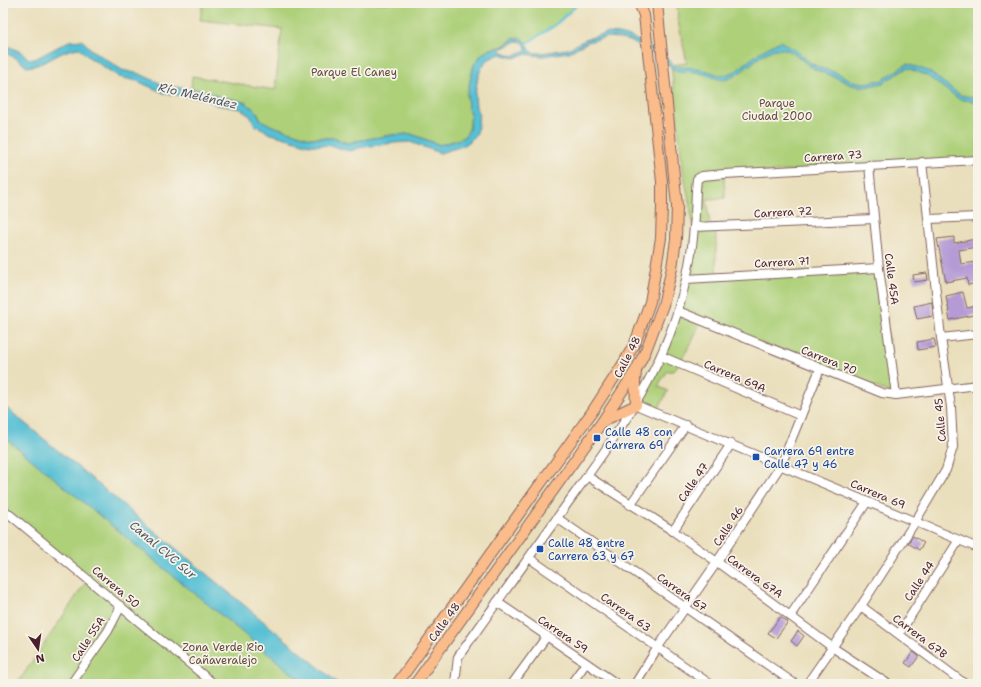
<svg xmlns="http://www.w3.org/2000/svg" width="981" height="687" viewBox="0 0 981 687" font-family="'Shantell Sans',sans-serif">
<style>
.green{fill:#add079;stroke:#7c7852}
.water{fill:#57c0d4;stroke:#507080;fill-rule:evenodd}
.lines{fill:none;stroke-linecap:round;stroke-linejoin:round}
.stream{stroke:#57c0d4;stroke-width:2.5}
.building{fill:#b59bd6}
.minor-casing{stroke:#82625e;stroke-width:10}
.major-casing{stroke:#82625e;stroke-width:12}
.minor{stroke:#fff;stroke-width:8}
.major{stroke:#fabc8b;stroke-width:10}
.transit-dot{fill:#1a4fb4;stroke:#f7f3e8;stroke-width:1.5}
.labels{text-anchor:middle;stroke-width:3.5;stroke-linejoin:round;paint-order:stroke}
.park-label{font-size:11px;fill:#634b3e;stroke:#f7f3e8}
.street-label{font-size:11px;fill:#4a1f2b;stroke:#f7f3e8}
.transit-label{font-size:11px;fill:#164399;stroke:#f7f3e8;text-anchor:start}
.water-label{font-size:12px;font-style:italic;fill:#4f5766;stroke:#f7f3e8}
</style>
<rect width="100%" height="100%" fill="#f7f3e8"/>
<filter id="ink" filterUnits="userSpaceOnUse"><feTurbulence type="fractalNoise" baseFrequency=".025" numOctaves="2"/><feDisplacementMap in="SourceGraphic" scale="8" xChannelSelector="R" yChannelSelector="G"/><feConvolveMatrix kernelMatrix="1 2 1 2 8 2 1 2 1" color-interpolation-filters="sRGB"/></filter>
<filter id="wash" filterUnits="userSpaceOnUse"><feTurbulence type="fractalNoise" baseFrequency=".012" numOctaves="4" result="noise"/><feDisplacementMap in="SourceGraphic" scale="16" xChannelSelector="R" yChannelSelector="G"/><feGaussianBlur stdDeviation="0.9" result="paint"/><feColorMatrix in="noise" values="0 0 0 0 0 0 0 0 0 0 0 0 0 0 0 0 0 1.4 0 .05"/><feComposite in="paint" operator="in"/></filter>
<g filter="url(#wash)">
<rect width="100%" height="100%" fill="#eadfbc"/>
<g class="green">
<polygon points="203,3 579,3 554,26 527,43 521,38 513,39 502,47 491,49 482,54 474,65 467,94 468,109 471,115 469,130 464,137 460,139 440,145 411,134 392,135 356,141 350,143 343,142 336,138 310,138 272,126 261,120 256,111 233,99 219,97 207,91 191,89 192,76 275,90 282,29 200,20"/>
<polygon points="677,3 978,3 978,160 724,175 725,198 707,199 710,226 716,226 716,277 879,268 896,395 701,320 692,342 674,371 667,371 658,386 668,391 656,413 636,405 678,311 694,227 683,170 671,65 687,63 678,21"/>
<polygon points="3,435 305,684 17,684 88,579 7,512 3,517"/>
</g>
<g class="water">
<path d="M606,33l12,1 13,3 27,15 19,15 21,1 24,8 14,-5 24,-19 20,-11 17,10 12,11 9,5 19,6 15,8 13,2 17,-3 25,-16 21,7 32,24 18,3v4l-19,-3 -33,-24 -19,-7 -24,15 -18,4 -14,-2 -16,-8 -19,-7 -9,-6 -12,-10 -9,-5h-12l-12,6 -24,19 -10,5 -6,1 -25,-8 -21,-1 -20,-16 -26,-14 -12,-3 -12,-1 -18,5 -19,10 -26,4 -19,-2 -9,4 -15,-4 -13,6 -6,9 -3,8 -3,17 1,13 3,7 -1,10 -1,9 -8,9 -6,4 -23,7 -30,-11 -17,1 -35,5 -7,3 -10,-2 -7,-3 -24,-1 -42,-12 -5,-4 -7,-3 -6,-10 -9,-7 -24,-4 -13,-6 -40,-6 -27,-12 -18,-4 -32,-21 -8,-8c-20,2 -31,17 -52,19l-11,-9 -13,-6v-8l18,8 8,7h6l34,-18 13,-1 10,10 30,20 18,4 26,12 41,5 12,6 14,2 12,3 11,9 5,9 11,6 38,12h26l7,4 7,1 6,-2 36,-6 19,-1 29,11 20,-6 4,-2 5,-7 2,-15 -3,-6 -1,-15 7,-29 8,-11 9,-5 11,-2 11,-8 8,-1 6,5 3,8 5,2h7l26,-4 19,-10zM517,41l6,1 3,5v3l-13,6 -12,-5v-2z"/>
<polygon points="3,405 339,684 305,684 10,442 3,435"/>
</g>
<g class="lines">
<polyline class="stream" points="527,43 554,26 579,3"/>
</g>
<g id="blocks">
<g class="building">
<polygon points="954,237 954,243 976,239 977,247 959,250 961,264 978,262 978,283 968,285 967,278 946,282 937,239"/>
<polygon points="927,273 928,280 914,282 913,275"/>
<polygon points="963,292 967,308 978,306 978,314 950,320 948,311 949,311 946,296"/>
<polygon points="932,302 933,316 917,319 914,306"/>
<polygon points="934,339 936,347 918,350 917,342"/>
<polygon points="913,536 924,543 919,550 908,543"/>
<polygon points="780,617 788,622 776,638 768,633"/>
<polygon points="798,631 804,636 797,646 791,641"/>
<polygon points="913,652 919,656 911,667 905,663"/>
</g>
</g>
</g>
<g filter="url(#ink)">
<use href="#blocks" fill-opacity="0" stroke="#82625e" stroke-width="1"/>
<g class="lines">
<g class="minor-casing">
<g id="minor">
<polyline points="869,165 879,268 896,395"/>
<polyline points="929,219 978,217"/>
<polyline points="694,227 873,219"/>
<polyline points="686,279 879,268"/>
<polyline points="678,311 882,393 896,395 978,385"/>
<polyline points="941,338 978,334"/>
<polyline points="661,356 801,416"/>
<polyline points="636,405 978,548"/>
<polyline points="587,476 673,531 717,562 832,647 888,684"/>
<polyline points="630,505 686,425"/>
<polyline points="3,509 214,684"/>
<polyline points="557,518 795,684"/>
<polyline points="673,531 731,444"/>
<polyline points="529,558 710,684"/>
<polyline points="497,602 617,684"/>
<polyline points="861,606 965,684"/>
<polyline points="790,616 867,502"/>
<polyline points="899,634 959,540"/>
<polyline points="71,684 108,631 121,606"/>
<path d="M455,684l3,-27c36,-51 73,-102 109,-153 44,-61 89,-121 111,-194 8,-27 14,-55 16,-83 2,-16 1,-32 3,-48l5,-3 22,-2 254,-14"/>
<polyline points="512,684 547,636"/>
<polyline points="571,684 586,663"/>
<polyline points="635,684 658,647 717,562 781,465 820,369"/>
<polyline points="807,684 861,606 915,522 946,470 953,447 951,407 941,338 922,162"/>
</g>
</g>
<g class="major-casing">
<g id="major">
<polyline points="605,420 636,405 635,381 636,373"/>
<polyline points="397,684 592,412 625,361 635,343 650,302 661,238 662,207 662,182 644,15 639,3"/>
<polyline points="415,684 602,422 636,370 646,350 663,305 672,268 676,239 677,206 657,3"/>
</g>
</g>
<use href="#minor" class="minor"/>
<use href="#major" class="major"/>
</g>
</g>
<g class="transit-dot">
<rect x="593" y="434" width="8" height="8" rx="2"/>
<rect x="752" y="453" width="8" height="8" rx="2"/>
<rect x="536" y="545" width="8" height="8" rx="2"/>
</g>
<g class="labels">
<g class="park-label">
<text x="354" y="76">Parque El Caney</text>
<text x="777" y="107">Parque<tspan x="777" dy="13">Ciudad 2000</tspan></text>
<text x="223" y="651">Zona Verde Rio<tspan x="223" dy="13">Cañaveralejo</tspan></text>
</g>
<g class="street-label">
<text transform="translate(833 156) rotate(-4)" y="4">Carrera 73</text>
<text transform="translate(783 212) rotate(-3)" y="4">Carrera 72</text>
<text transform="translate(782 262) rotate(-3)" y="4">Carrera 71</text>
<text transform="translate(892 279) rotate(83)" y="4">Calle 45A</text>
<text transform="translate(627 357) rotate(-63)" y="4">Calle 48</text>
<text transform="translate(829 360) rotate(22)" y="4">Carrera 70</text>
<text transform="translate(735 376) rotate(23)" y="4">Carrera 69A</text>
<text transform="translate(940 420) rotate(-95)" y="4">Calle 45</text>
<text transform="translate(693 482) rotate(-56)" y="4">Calle 47</text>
<text transform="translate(878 494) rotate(23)" y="4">Carrera 69</text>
<text transform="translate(728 526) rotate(-57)" y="4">Calle 46</text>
<text transform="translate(755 576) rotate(36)" y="4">Carrera 67A</text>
<text transform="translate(919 581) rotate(-57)" y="4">Calle 44</text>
<text transform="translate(116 587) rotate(40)" y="4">Carrera 50</text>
<text transform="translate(682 592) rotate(35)" y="4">Carrera 67</text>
<text transform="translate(626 612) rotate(35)" y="4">Carrera 63</text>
<text transform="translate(444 622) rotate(-54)" y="4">Calle 48</text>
<text transform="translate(563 634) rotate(34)" y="4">Carrera 59</text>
<text transform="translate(920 636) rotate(37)" y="4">Carrera 67B</text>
<text transform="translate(88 639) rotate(-57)" y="4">Calle 55A</text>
</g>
<g class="transit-label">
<text x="605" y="436">Calle 48 con<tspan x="605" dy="13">Carrera 69</tspan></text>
<text x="764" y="455">Carrera 69 entre<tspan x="764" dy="13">Calle 47 y 46</tspan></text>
<text x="548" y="547">Calle 48 entre<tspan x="548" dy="13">Carrera 63 y 67</tspan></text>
</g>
<g class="water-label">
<text transform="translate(198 96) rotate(13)" y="4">Río Meléndez</text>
<text transform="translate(163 550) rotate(40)" y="4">Canal CVC Sur</text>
</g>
</g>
<rect width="981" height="687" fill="none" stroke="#f7f3e8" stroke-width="16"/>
<g transform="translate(38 649) rotate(167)" stroke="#f7f3e8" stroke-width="3" paint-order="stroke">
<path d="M0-3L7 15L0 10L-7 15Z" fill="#4a1f2b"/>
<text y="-6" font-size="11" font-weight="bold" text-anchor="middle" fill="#4a1f2b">N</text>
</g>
</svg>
